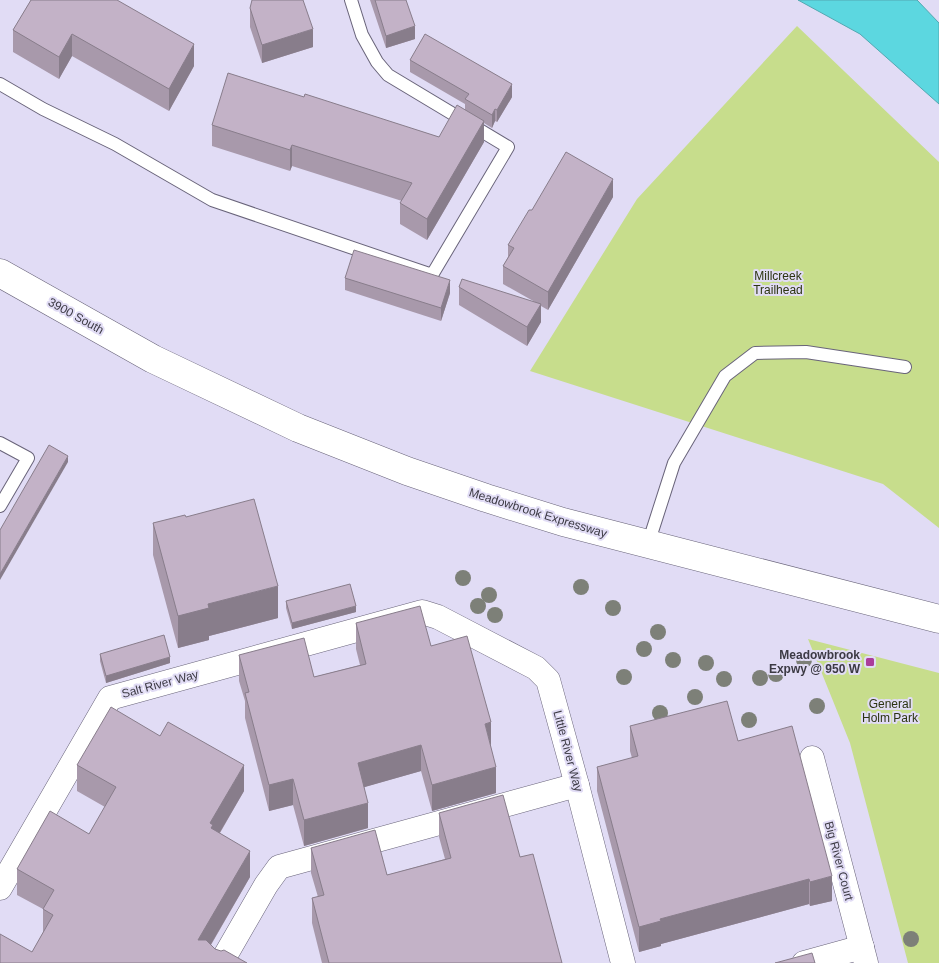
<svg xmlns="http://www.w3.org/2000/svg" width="939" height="963" viewBox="0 0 939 963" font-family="Arial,sans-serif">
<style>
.green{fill:#c7dd8c}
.water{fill:#5cd7e0;stroke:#52a8b1}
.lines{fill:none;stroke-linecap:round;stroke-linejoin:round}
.lane-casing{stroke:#69647a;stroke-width:14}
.street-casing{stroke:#69647a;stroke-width:25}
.secondary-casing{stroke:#69647a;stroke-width:29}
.lane{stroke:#fff;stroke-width:12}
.street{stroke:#fff;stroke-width:24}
.secondary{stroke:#fff;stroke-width:28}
.tree{fill:#7d8078}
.wall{fill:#a899ab}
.shaded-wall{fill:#887d8b}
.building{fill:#c3b2c7;stroke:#887d8b}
.poi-dot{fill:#ab3c9a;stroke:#e1dcf5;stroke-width:2}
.labels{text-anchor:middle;stroke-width:4;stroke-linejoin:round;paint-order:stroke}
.park-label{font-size:12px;fill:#2c3411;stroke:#e1dcf5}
.street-label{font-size:12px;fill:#3c3a44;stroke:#e1dcf5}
.poi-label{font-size:12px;font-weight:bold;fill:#3c3a44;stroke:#e1dcf5;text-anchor:end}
</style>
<rect width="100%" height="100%" fill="#e1dcf5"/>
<g class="green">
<polygon points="797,26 939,162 939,528 883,484 530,371 637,199"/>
<polygon points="808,639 939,673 939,963 908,963 850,743"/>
</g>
<polygon class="water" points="798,0 917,0 939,23 939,104 860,34"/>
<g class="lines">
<g class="lane-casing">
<g id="lane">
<polyline points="0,84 43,109 115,144 212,200 432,275 508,147 388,75 377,62 362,35 351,0"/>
<polyline points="0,443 28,458 0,506"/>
<polyline points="648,544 674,463 725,376 755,353 806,352 905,367"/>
</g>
</g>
<g class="street-casing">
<g id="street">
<polyline points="812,758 866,963"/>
<polyline points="0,888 110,698 422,612 438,617 536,668 548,680 577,785 623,963"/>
<polyline points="221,963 266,885 279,867 577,785"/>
<polyline points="804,963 862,947"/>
</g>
</g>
<g class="secondary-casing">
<polyline id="secondary" points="0,273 153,359 298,428 407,471 486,498 563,522 939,619"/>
</g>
<use href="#lane" class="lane"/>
<use href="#street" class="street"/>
<use href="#secondary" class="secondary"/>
</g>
<g class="tree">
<circle cx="463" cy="578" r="8"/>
<circle cx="581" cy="587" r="8"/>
<circle cx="489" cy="595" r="8"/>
<circle cx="478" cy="606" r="8"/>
<circle cx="613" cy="608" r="8"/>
<circle cx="495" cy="615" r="8"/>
<circle cx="658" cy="632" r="8"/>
<circle cx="644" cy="649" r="8"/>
<circle cx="673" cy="660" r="8"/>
<circle cx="804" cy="660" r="8"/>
<circle cx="706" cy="663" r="8"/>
<circle cx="776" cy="674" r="8"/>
<circle cx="624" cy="677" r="8"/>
<circle cx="760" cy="678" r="8"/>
<circle cx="724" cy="679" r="8"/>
<circle cx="695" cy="697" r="8"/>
<circle cx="817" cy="706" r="8"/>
<circle cx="660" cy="713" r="8"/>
<circle cx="749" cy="720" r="8"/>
<circle cx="911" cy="939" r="8"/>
</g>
<g class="wall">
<polygon points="31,0 194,66 169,111 72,56 59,79 13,52 13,30"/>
<polygon points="370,0 406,0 415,39 386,48"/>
<polygon points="250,8 313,47 262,63 250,27"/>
<polygon points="410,60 512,97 497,122 495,121 492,128 484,123 484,142 427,240 400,224 400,203 402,201 292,166 290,171 212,146 212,125 304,97 439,137 465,110 465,104 410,72"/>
<polygon points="613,197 548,310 541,306 541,322 527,346 459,305 459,287 535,302 503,284 503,266 508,257 508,245 532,210"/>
<polygon points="345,278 450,293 441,321 345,290"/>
<polygon points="186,517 278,618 209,636 209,640 178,648 153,555 153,523"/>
<polygon points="286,601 356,612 292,629 286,608"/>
<polygon points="356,623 431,646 491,748 496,793 432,811 421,771 364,787 368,828 304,846 293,805 269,811 245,718 245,701 239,681 239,655 314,677 360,665 356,649"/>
<polygon points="100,654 170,663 106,683 100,661"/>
<polygon points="630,726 738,741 832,901 810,906 809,904 661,944 661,946 639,952 597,791 597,767 632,758 630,751"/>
<polygon points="77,765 244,791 220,833 250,877 211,945 215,949 247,963 32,952 43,933 43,909 17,895 17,869 89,834 105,807 77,791"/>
<polygon points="439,813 520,857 562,963 322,963 312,923 312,898 318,897 311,873 311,848 387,875 445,859 439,837"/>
</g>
<g class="shaded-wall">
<polygon points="415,26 415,39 386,48 386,36"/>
<polygon points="313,29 313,47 262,63 262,45"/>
<polygon points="72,34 72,56 59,79 59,57"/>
<polygon points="194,44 194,66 169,111 169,89"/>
<polygon points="512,84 512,97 497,122 497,110"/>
<polygon points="495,109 495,121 492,128 492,115"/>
<polygon points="484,121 484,142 427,240 427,219"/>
<polygon points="292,145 292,166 290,171 290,150"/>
<polygon points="613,179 613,197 548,310 548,292"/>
<polygon points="450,280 450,293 441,321 441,308"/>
<polygon points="541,304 541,322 527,346 527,327"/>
<polygon points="68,456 68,462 0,580 0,574"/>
<polygon points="278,586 278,618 209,636 209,640 178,648 178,616 208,604"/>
<polygon points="356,606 356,612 292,629 292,623"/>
<polygon points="170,657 170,663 106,683 106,676"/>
<polygon points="491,722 491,748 485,724"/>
<polygon points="421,745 421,771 358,789 358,763"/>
<polygon points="244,765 244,791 213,844 210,823"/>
<polygon points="496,767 496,793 432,811 432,785"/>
<polygon points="293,779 293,805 269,811 269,785"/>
<polygon points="368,803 368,828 304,846 304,820"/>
<polygon points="250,851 250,877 200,963 198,940"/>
<polygon points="832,876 832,901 810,906 810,882"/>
<polygon points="809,879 809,904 661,944 661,946 639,952 639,927 660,919"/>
</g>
<g class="building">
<polygon points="31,0 117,0 194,44 169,89 72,34 59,57 13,30"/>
<polygon points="252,0 303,0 313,29 262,45 250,8"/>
<polygon points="375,0 406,0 415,26 386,36"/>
<polygon points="425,34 512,84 497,110 495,109 492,115 465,99 469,94 410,60"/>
<polygon points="228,73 304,97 305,94 439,137 457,105 484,121 427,219 400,203 412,183 292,145 290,150 212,125"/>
<polygon points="566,152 613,179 548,292 503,266 514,248 508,245 529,210 532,210"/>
<polygon points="354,250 450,280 441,308 345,278"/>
<polygon points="462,279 541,304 527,327 459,287"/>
<polygon points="49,445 68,456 0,574 0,530"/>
<polygon points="254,499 278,586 208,604 209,608 178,616 153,523 185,515 186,517"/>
<polygon points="350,584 356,606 292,623 286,601"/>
<polygon points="420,606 431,646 467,636 491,722 485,724 496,767 432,785 421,745 358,763 368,803 304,820 293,779 269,785 245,693 249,692 239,655 304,638 314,677 366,664 356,623"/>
<polygon points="164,635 170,657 106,676 100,654"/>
<polygon points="727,701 738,741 792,726 832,876 810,882 809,879 660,919 661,921 639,927 597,767 638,756 630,726"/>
<polygon points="111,707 160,736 168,722 244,765 210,823 213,825 211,828 250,851 198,940 206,940 215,949 221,951 224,950 247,963 0,963 0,934 32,952 53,915 43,909 54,890 17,869 50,811 89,834 116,787 77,765"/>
<polygon points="503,795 520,857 533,854 562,963 329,963 312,898 324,895 311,848 375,830 387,875 451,858 439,813"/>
<polygon points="812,953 815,963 775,963"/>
</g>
<rect class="poi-dot" x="865" y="657" width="10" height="10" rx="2.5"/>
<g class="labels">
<g class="park-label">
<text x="778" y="280">Millcreek<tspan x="778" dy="14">Trailhead</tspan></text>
<text x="890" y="708">General<tspan x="890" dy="14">Holm Park</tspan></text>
</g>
<g class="street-label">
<text transform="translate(76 316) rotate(29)" y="4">3900 South</text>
<text transform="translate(538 513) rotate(17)" y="4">Meadowbrook Expressway</text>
<text transform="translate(160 684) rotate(-15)" y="4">Salt River Way</text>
<text transform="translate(568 751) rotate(75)" y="4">Little River Way</text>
<text transform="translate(839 861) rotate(75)" y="4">Big River Court</text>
</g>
<g class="poi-label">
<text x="860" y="659">Meadowbrook<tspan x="860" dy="14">Expwy @ 950 W</tspan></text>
</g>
</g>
</svg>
